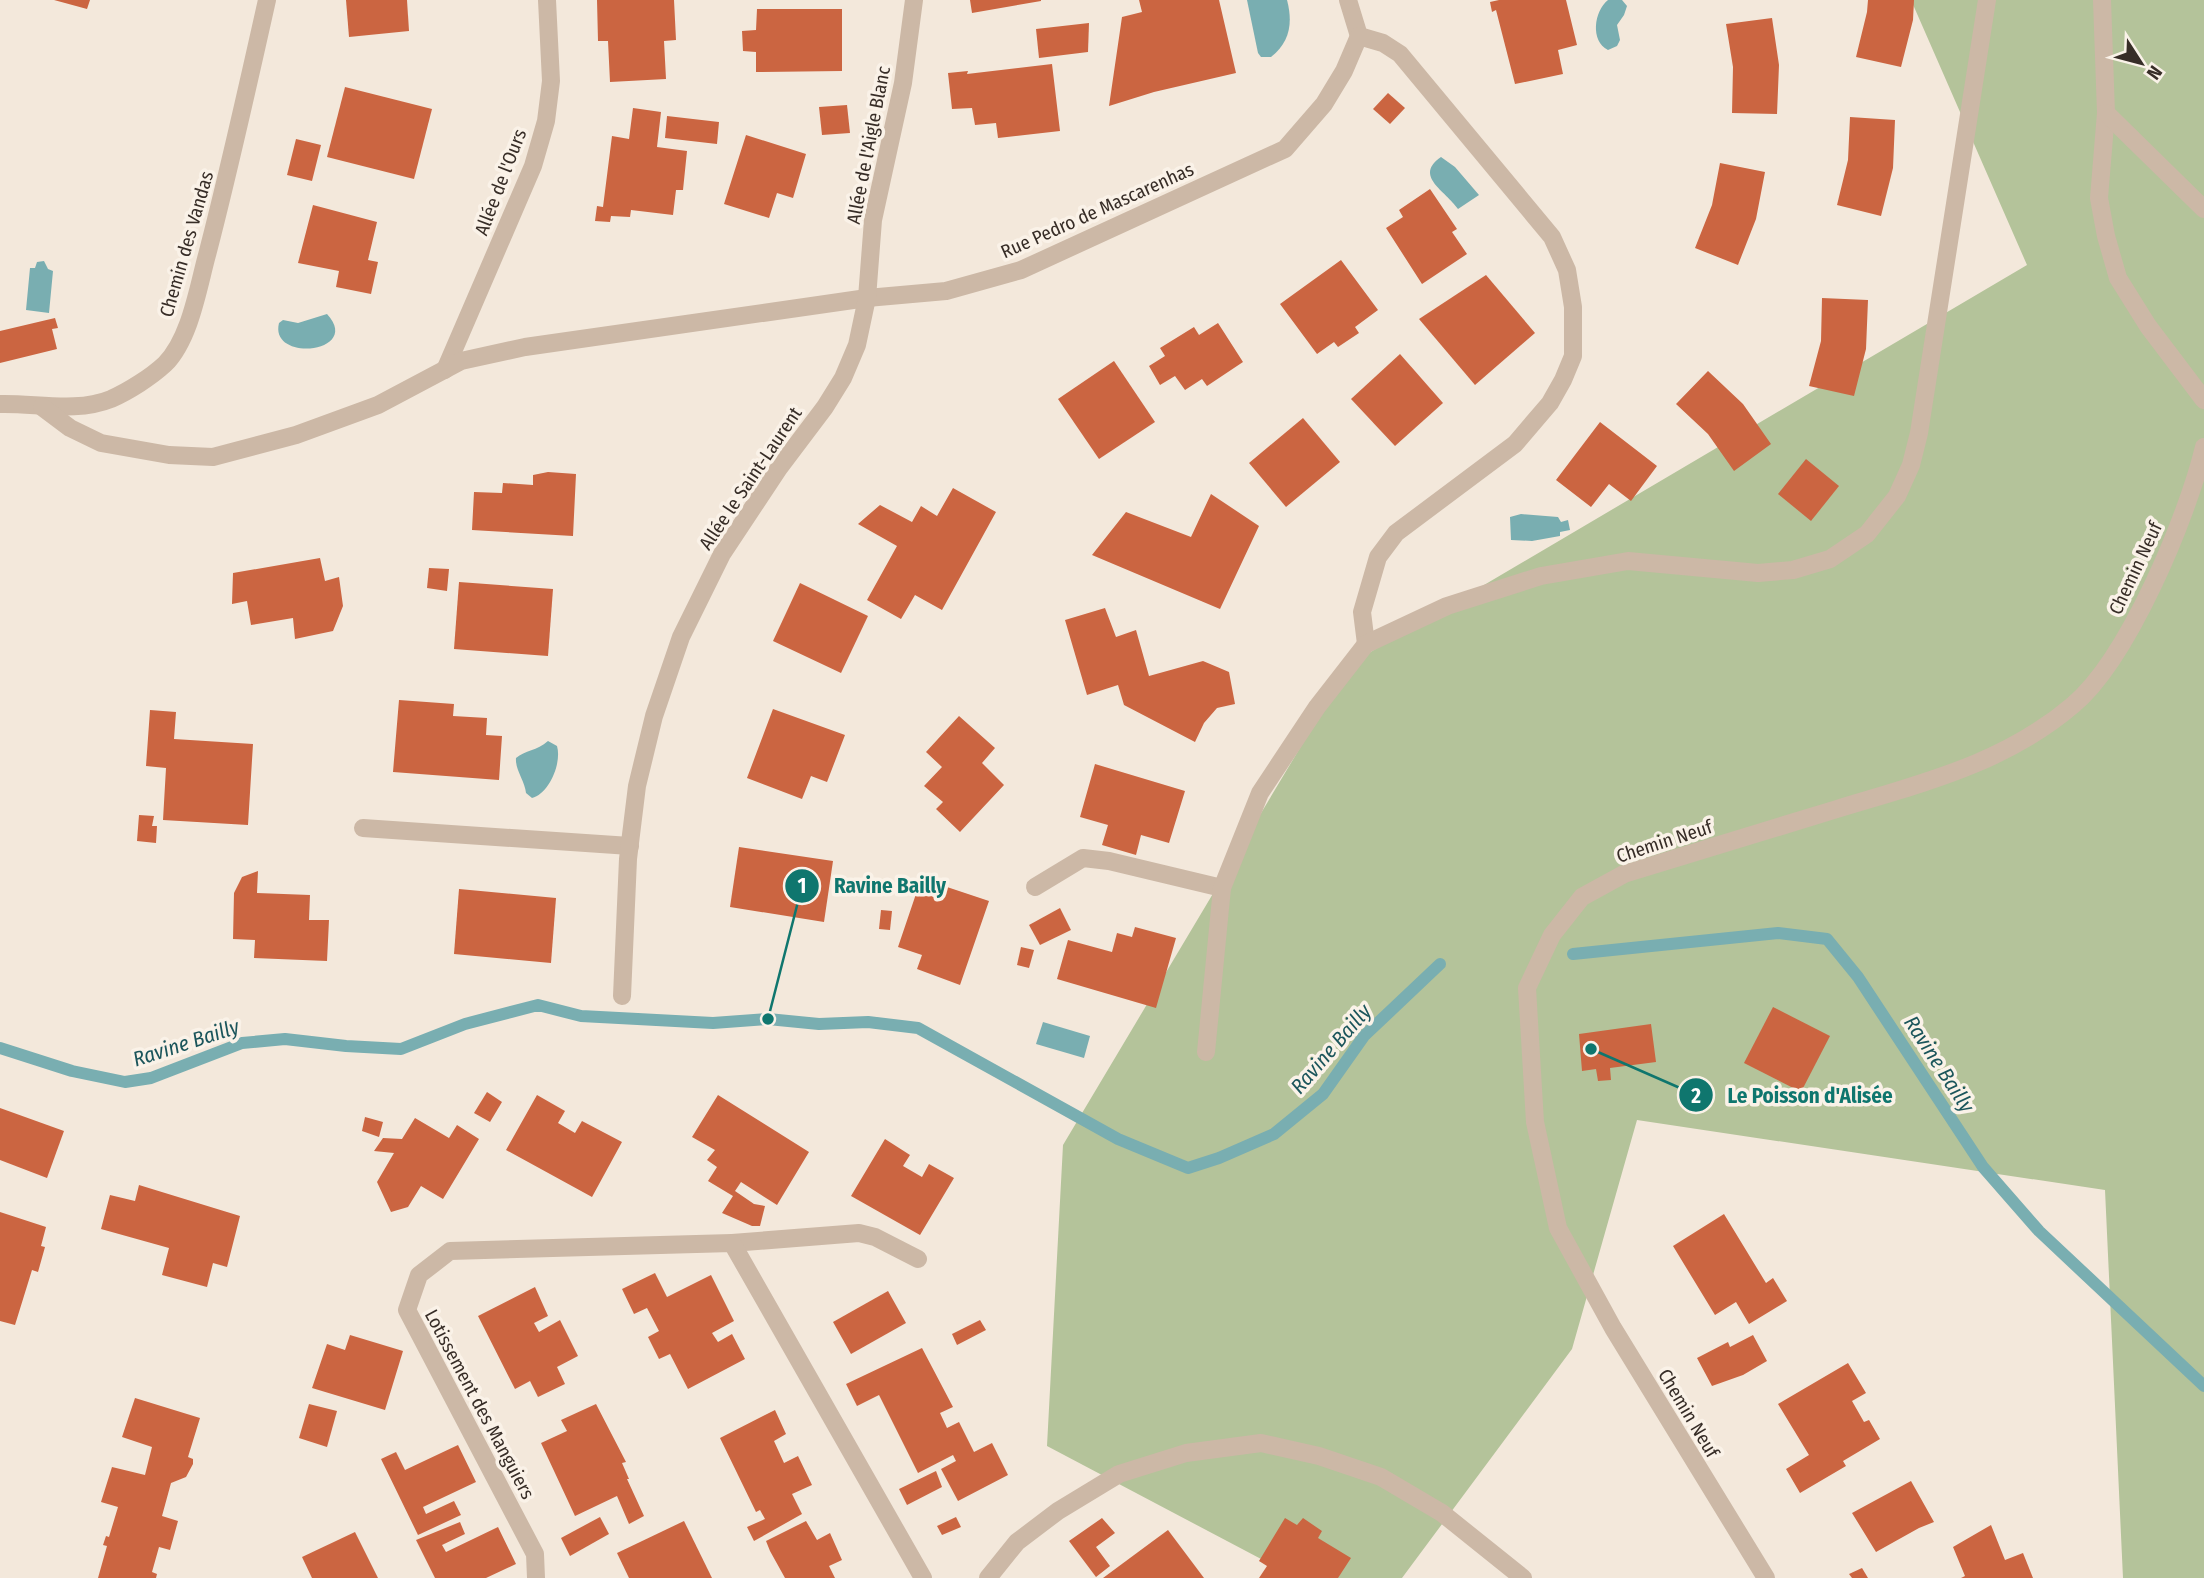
<svg xmlns="http://www.w3.org/2000/svg" width="2204" height="1578" viewBox="0 0 2204 1578" font-family="'Fira Sans Condensed',sans-serif">
<style>
.green{fill:#b4c39a}
.water{fill:#79aeb1}
.lines{fill:none;stroke-linecap:round;stroke-linejoin:round}
.stream{stroke:#79aeb1;stroke-width:12}
.building{fill:#cb6541}
.minor{stroke:#ccb8a6;stroke-width:18}
.tertiary{stroke:#ccb8a6;stroke-width:18}
.labels{text-anchor:middle;stroke-width:7;stroke-linejoin:round;paint-order:stroke}
.street-label{font-size:19px;fill:#372d27;stroke:#faf2e8}
.water-label{font-size:21px;font-style:italic;fill:#1b555b;stroke:#faf2e8}
.leader{fill:none;stroke:#0f766e;stroke-width:2.5}
.callout-dot{fill:#0f766e;stroke:#faf2e8;stroke-width:2.5}
.mark-label{font-size:21px;text-anchor:middle;font-weight:bold;fill:#fff}
.callout-label{font-size:21px;text-anchor:middle;font-weight:bold;fill:#0f766e;stroke:#faf2e8;stroke-width:7;stroke-linejoin:round;paint-order:stroke}
</style>
<rect width="100%" height="100%" fill="#f3e8db"/>
<polygon class="green" points="1911,0 2204,0 2204,1578 2123,1578 2105,1190 1637,1120 1572,1349 1402,1578 1297,1578 1047,1446 1063,1145 1350,664 2027,265"/>
<g class="water">
<path d="M1247,0h40c6,23 3,42 -16,57h-10l-3,-4z"/>
<path d="M1608,0h14l5,6 -3,9 -7,10 3,15 -3,6 -9,4c-18,-9 -14,-39 0,-50z"/>
<path d="M1441,157l14,10 24,28 -21,14c-12,-18 -45,-33 -17,-52z"/>
<polygon points="44,261 48,269 53,271 49,313 26,310 30,268 35,268 37,262"/>
<path d="M327,314c36,39 -58,49 -48,9l4,-3 15,3z"/>
<polygon points="1521,514 1558,517 1561,522 1568,520 1570,530 1560,532 1560,536 1532,541 1511,540 1510,517"/>
<path d="M548,741l9,5c5,17 -8,48 -25,52l-6,-5c-1,-12 -11,-23 -10,-35 9,-8 21,-7 32,-17z"/>
<polygon points="1043,1022 1090,1036 1084,1058 1036,1044"/>
</g>
<g class="lines">
<g class="stream">
<polyline points="1573,954 1778,933 1827,939 1858,977 1983,1167 2039,1231 2204,1386"/>
<polyline points="0,1048 72,1071 125,1082 151,1078 242,1043 285,1039 346,1046 401,1049 465,1024 538,1005 581,1016 713,1023 768,1019 819,1024 868,1022 918,1028 1118,1139 1188,1168 1219,1158 1274,1134 1323,1094 1364,1036 1440,964"/>
</g>
</g>
<g class="building">
<polygon points="54,0 90,0 87,9"/>
<polygon points="346,0 407,0 409,31 349,37"/>
<polygon points="597,0 674,0 676,40 664,41 666,79 610,82 608,41 598,41"/>
<polygon points="970,0 1041,0 1041,1 972,13"/>
<polygon points="1139,0 1219,0 1236,73 1154,92 1109,106 1122,17 1142,12"/>
<polygon points="1499,0 1566,0 1577,45 1558,50 1563,74 1515,84 1496,10 1492,12 1490,2"/>
<polygon points="1868,0 1914,0 1913,20 1901,67 1856,57 1867,12"/>
<polygon points="757,9 842,9 842,71 756,72 756,52 743,51 742,31 756,30"/>
<polygon points="1772,18 1779,65 1777,114 1732,113 1733,67 1726,24"/>
<polygon points="1089,23 1088,52 1039,58 1036,29"/>
<polygon points="1052,64 1060,131 998,138 996,123 975,125 972,108 952,109 948,73 968,71 967,74"/>
<polygon points="345,87 432,109 414,179 327,157"/>
<polygon points="1388,93 1405,108 1390,124 1373,109"/>
<polygon points="847,105 850,133 822,135 819,107"/>
<polygon points="633,108 661,112 657,147 687,151 683,190 676,190 673,215 631,210 630,217 611,216 610,222 595,221 597,206 603,207 612,136 629,139"/>
<polygon points="667,116 719,122 717,144 665,138"/>
<polygon points="1850,117 1895,120 1893,168 1881,216 1837,205 1848,160"/>
<polygon points="746,135 806,154 793,198 777,193 769,218 724,204"/>
<polygon points="296,139 321,145 312,181 287,175"/>
<polygon points="1720,163 1765,172 1756,219 1738,265 1695,248 1712,205"/>
<polygon points="1430,189 1457,229 1452,232 1467,254 1422,284 1386,228 1403,217 1399,210"/>
<polygon points="313,205 377,222 368,260 378,262 371,294 336,287 339,271 298,263"/>
<polygon points="1341,260 1378,310 1355,327 1359,333 1338,347 1334,342 1317,354 1280,304"/>
<polygon points="1486,275 1535,333 1475,385 1419,319"/>
<polygon points="1822,298 1868,300 1866,349 1854,396 1809,386 1821,341"/>
<polygon points="55,318 58,328 52,329 57,349 0,363 0,331"/>
<polygon points="1218,323 1243,362 1207,386 1202,379 1185,390 1175,376 1160,385 1149,366 1165,356 1160,348 1194,327 1199,335"/>
<polygon points="1400,354 1443,403 1395,446 1351,399"/>
<polygon points="1114,361 1155,422 1099,459 1058,399"/>
<polygon points="1708,371 1743,404 1771,444 1734,471 1708,434 1676,404"/>
<polygon points="1303,418 1340,462 1286,507 1249,463"/>
<polygon points="1600,422 1657,466 1631,501 1609,484 1591,507 1556,480"/>
<polygon points="1806,459 1839,486 1811,521 1778,494"/>
<polygon points="548,472 576,474 573,536 472,530 474,492 502,493 503,483 533,485 533,475"/>
<polygon points="953,488 996,512 942,610 915,595 901,619 867,600 897,546 858,524 880,505 912,522 921,506 937,516"/>
<polygon points="1211,494 1259,526 1220,609 1092,555 1126,512 1191,537"/>
<polygon points="320,558 325,581 339,577 343,606 333,631 295,639 293,618 251,625 247,601 232,604 233,573"/>
<polygon points="429,568 449,569 447,591 427,588"/>
<polygon points="459,582 553,589 548,656 454,649"/>
<polygon points="800,583 868,616 841,673 773,641"/>
<polygon points="1105,608 1116,637 1136,630 1149,676 1203,661 1229,672 1235,704 1217,708 1204,723 1195,742 1124,705 1118,685 1087,695 1065,620"/>
<polygon points="399,700 454,704 453,716 487,718 486,735 502,736 499,780 393,772"/>
<polygon points="773,709 845,735 827,782 811,776 802,799 747,778"/>
<polygon points="150,710 176,712 174,739 253,744 248,825 163,820 166,768 146,766"/>
<polygon points="959,716 995,748 982,763 1004,785 960,832 936,809 943,802 924,786 942,767 926,752"/>
<polygon points="1095,764 1185,791 1169,843 1141,835 1136,855 1102,845 1108,825 1080,817"/>
<polygon points="139,815 154,816 152,826 157,826 156,843 137,841"/>
<polygon points="739,847 833,861 824,922 730,907"/>
<polygon points="258,871 257,893 310,895 309,920 329,920 327,961 254,958 255,940 233,939 234,893 242,877"/>
<polygon points="947,887 989,901 960,985 917,969 922,955 898,947 917,891 942,900"/>
<polygon points="459,889 556,898 551,963 454,954"/>
<polygon points="1060,908 1071,930 1040,945 1029,925"/>
<polygon points="881,910 892,911 890,930 879,929"/>
<polygon points="1135,927 1176,938 1156,1008 1057,979 1068,940 1112,952 1117,933 1132,937"/>
<polygon points="1021,947 1034,950 1029,968 1017,965"/>
<polygon points="1773,1007 1830,1036 1801,1092 1744,1063"/>
<polygon points="1651,1024 1656,1062 1610,1068 1611,1080 1598,1081 1596,1069 1582,1071 1579,1034"/>
<polygon points="487,1092 502,1102 490,1122 474,1113"/>
<polygon points="537,1095 565,1111 558,1123 575,1133 582,1121 622,1142 592,1197 506,1150"/>
<polygon points="718,1095 809,1152 777,1205 741,1182 735,1191 754,1204 765,1206 760,1226 752,1226 722,1213 733,1196 708,1181 717,1167 707,1160 715,1150 692,1137"/>
<polygon points="0,1108 64,1131 47,1178 0,1160"/>
<polygon points="365,1117 383,1122 379,1137 362,1131"/>
<polygon points="415,1118 449,1138 457,1125 479,1139 443,1199 421,1186 408,1207 391,1212 377,1182 394,1153 374,1151 383,1138 402,1139"/>
<polygon points="885,1139 910,1155 903,1166 922,1177 929,1164 954,1178 920,1235 851,1196"/>
<polygon points="139,1185 240,1216 227,1267 213,1263 207,1287 162,1275 169,1248 101,1229 110,1195 135,1201"/>
<polygon points="0,1212 46,1227 41,1246 45,1247 38,1272 32,1270 15,1325 0,1321"/>
<polygon points="1724,1214 1766,1283 1773,1278 1787,1301 1749,1324 1736,1302 1715,1315 1673,1246"/>
<polygon points="655,1273 667,1297 711,1275 734,1321 712,1333 718,1342 732,1334 745,1359 688,1389 670,1354 659,1359 648,1337 659,1331 647,1308 634,1314 622,1289"/>
<polygon points="535,1287 548,1316 534,1323 539,1332 560,1320 578,1356 557,1367 565,1384 538,1397 530,1381 515,1389 478,1316"/>
<polygon points="888,1291 906,1323 851,1354 833,1322"/>
<polygon points="980,1320 986,1330 957,1345 952,1334"/>
<polygon points="350,1335 403,1351 385,1410 312,1388 327,1344 345,1350"/>
<polygon points="1753,1335 1767,1361 1743,1375 1712,1386 1697,1358 1728,1342 1730,1347"/>
<polygon points="922,1348 953,1407 940,1413 947,1428 959,1422 974,1452 992,1443 1008,1475 958,1501 941,1469 956,1461 953,1455 918,1473 879,1395 857,1406 846,1384"/>
<polygon points="1848,1363 1866,1393 1852,1401 1864,1422 1869,1420 1880,1439 1843,1461 1846,1466 1800,1493 1786,1469 1809,1455 1778,1404"/>
<polygon points="135,1398 200,1418 188,1457 193,1459 193,1464 186,1477 171,1483 162,1516 178,1521 170,1550 159,1547 152,1572 157,1574 156,1578 98,1578 107,1546 103,1545 106,1536 109,1537 118,1507 101,1502 112,1467 145,1475 152,1447 122,1437"/>
<polygon points="309,1404 337,1411 327,1447 299,1438"/>
<polygon points="596,1404 626,1462 622,1463 629,1479 627,1479 644,1516 629,1524 617,1496 575,1516 541,1443 567,1431 561,1420"/>
<polygon points="775,1410 786,1434 774,1441 784,1463 798,1456 812,1485 792,1494 802,1514 754,1541 747,1527 765,1519 760,1510 756,1512 720,1438"/>
<polygon points="458,1445 476,1482 423,1507 426,1514 454,1501 461,1515 418,1535 381,1459 396,1452 405,1470"/>
<polygon points="936,1471 942,1487 907,1505 899,1489"/>
<polygon points="1911,1481 1934,1522 1919,1528 1876,1552 1852,1513"/>
<polygon points="600,1517 609,1534 570,1556 561,1538"/>
<polygon points="956,1517 961,1527 942,1535 937,1526"/>
<polygon points="1102,1518 1115,1533 1096,1547 1110,1566 1096,1577 1069,1541"/>
<polygon points="1285,1518 1297,1525 1303,1518 1322,1531 1318,1538 1351,1558 1338,1578 1259,1578 1267,1566 1259,1561"/>
<polygon points="684,1521 712,1578 629,1578 617,1553"/>
<polygon points="806,1521 817,1540 830,1533 842,1560 829,1566 835,1578 785,1578 770,1551 766,1541"/>
<polygon points="460,1522 465,1534 442,1545 446,1552 498,1527 516,1564 486,1578 435,1578 416,1540"/>
<polygon points="1991,1525 2005,1560 2023,1553 2033,1578 1961,1578 1965,1576 1953,1547"/>
<polygon points="1168,1530 1204,1578 1103,1578 1153,1541"/>
<polygon points="355,1532 378,1578 312,1578 302,1557"/>
<polygon points="1862,1568 1868,1578 1852,1578 1849,1574"/>
</g>
<g class="lines">
<g class="minor">
<polyline points="1348,0 1359,36"/>
<polyline points="2102,0 2106,113 2099,198 2106,236 2118,278 2148,326 2204,400"/>
<polyline points="2106,113 2204,209"/>
<polyline points="445,370 533,166 546,121 551,81 547,0"/>
<path d="M0,404c36,-1 77,9 111,-5 18,-8 40,-22 54,-35 25,-25 33,-76 42,-109 22,-84 41,-170 60,-255"/>
<polyline points="42,407 70,428 101,443 169,455 213,457 296,435 378,405 461,361 525,347 867,298 946,291 1021,270 1285,149 1324,104 1344,71 1359,36 1383,43 1400,54 1552,237 1567,270 1573,307 1573,356 1563,380 1550,403 1515,444 1396,533 1378,557 1362,612 1366,644"/>
<polyline points="363,828 630,846"/>
<polyline points="1035,887 1083,858 1109,861 1222,888"/>
<polyline points="622,996 628,859 637,786 654,716 681,637 722,554 779,468 825,407 843,378 857,345 867,298 873,220 903,83 914,0"/>
<polyline points="1206,1052 1222,888 1260,793 1317,707 1366,644 1447,606 1541,576 1628,561 1758,573 1793,570 1830,559 1867,534 1897,496 1911,465 1919,433 1987,0"/>
<polyline points="732,1243 859,1233 875,1237 918,1259"/>
<polyline points="536,1578 535,1554 407,1310 419,1275 450,1251 732,1243 923,1578"/>
</g>
<g class="tertiary">
<polyline points="988,1578 1017,1542 1058,1511 1119,1474 1186,1453 1261,1443 1319,1456 1381,1477 1442,1513 1523,1578"/>
<path d="M1766,1578l-153,-250 -55,-100 -23,-106 -8,-134 25,-53 30,-38 42,-23c71,-21 142,-43 213,-65 85,-26 167,-45 236,-104 55,-46 114,-187 131,-258"/>
</g>
</g>
<g class="labels">
<g class="street-label">
<text transform="translate(868 145) rotate(-79)" y="7">Allée de l'Aigle Blanc</text>
<text transform="translate(500 182) rotate(-69)" y="7">Allée de l'Ours</text>
<text transform="translate(1097 210) rotate(-24)" y="7">Rue Pedro de Mascarenhas</text>
<text transform="translate(186 244) rotate(-74)" y="7">Chemin des Vandas</text>
<text transform="translate(750 478) rotate(-56)" y="7">Allée le Saint-Laurent</text>
<text transform="translate(2135 568) rotate(-65)" y="7">Chemin Neuf</text>
<text transform="translate(1664 841) rotate(-18)" y="7">Chemin Neuf</text>
<text transform="translate(480 1404) rotate(62)" y="7">Lotissement des Manguiers</text>
<text transform="translate(1689 1413) rotate(59)" y="7">Chemin Neuf</text>
</g>
<g class="water-label">
<text transform="translate(186 1043) rotate(-18)" y="7">Ravine Bailly</text>
<text transform="translate(1331 1049) rotate(-49)" y="7">Ravine Bailly</text>
<text transform="translate(1939 1064) rotate(57)" y="7">Ravine Bailly</text>
</g>
</g>
<path class="leader" d="M768 1019L802 886M1591 1049L1696 1095"/>
<g class="callout-dot">
<circle cx="768" cy="1019" r="7"/>
<circle cx="1591" cy="1049" r="7"/>
<circle cx="802" cy="886" r="18"/>
<circle cx="1696" cy="1095" r="18"/>
</g>
<g class="mark-label">
<text x="802" y="893">1</text>
<text x="1696" y="1103">2</text>
</g>
<g class="callout-label">
<text x="890" y="893">Ravine Bailly</text>
<text x="1810" y="1103">Le Poisson d'Alisée</text>
</g>
<g transform="translate(2141 63) rotate(126)" stroke="#faf2e8" stroke-width="5" paint-order="stroke">
<path d="M0-5L12 26L0 18L-12 26Z" fill="#372d27"/>
<text y="-10" font-size="19" font-weight="bold" text-anchor="middle" fill="#372d27">N</text>
</g>
</svg>
